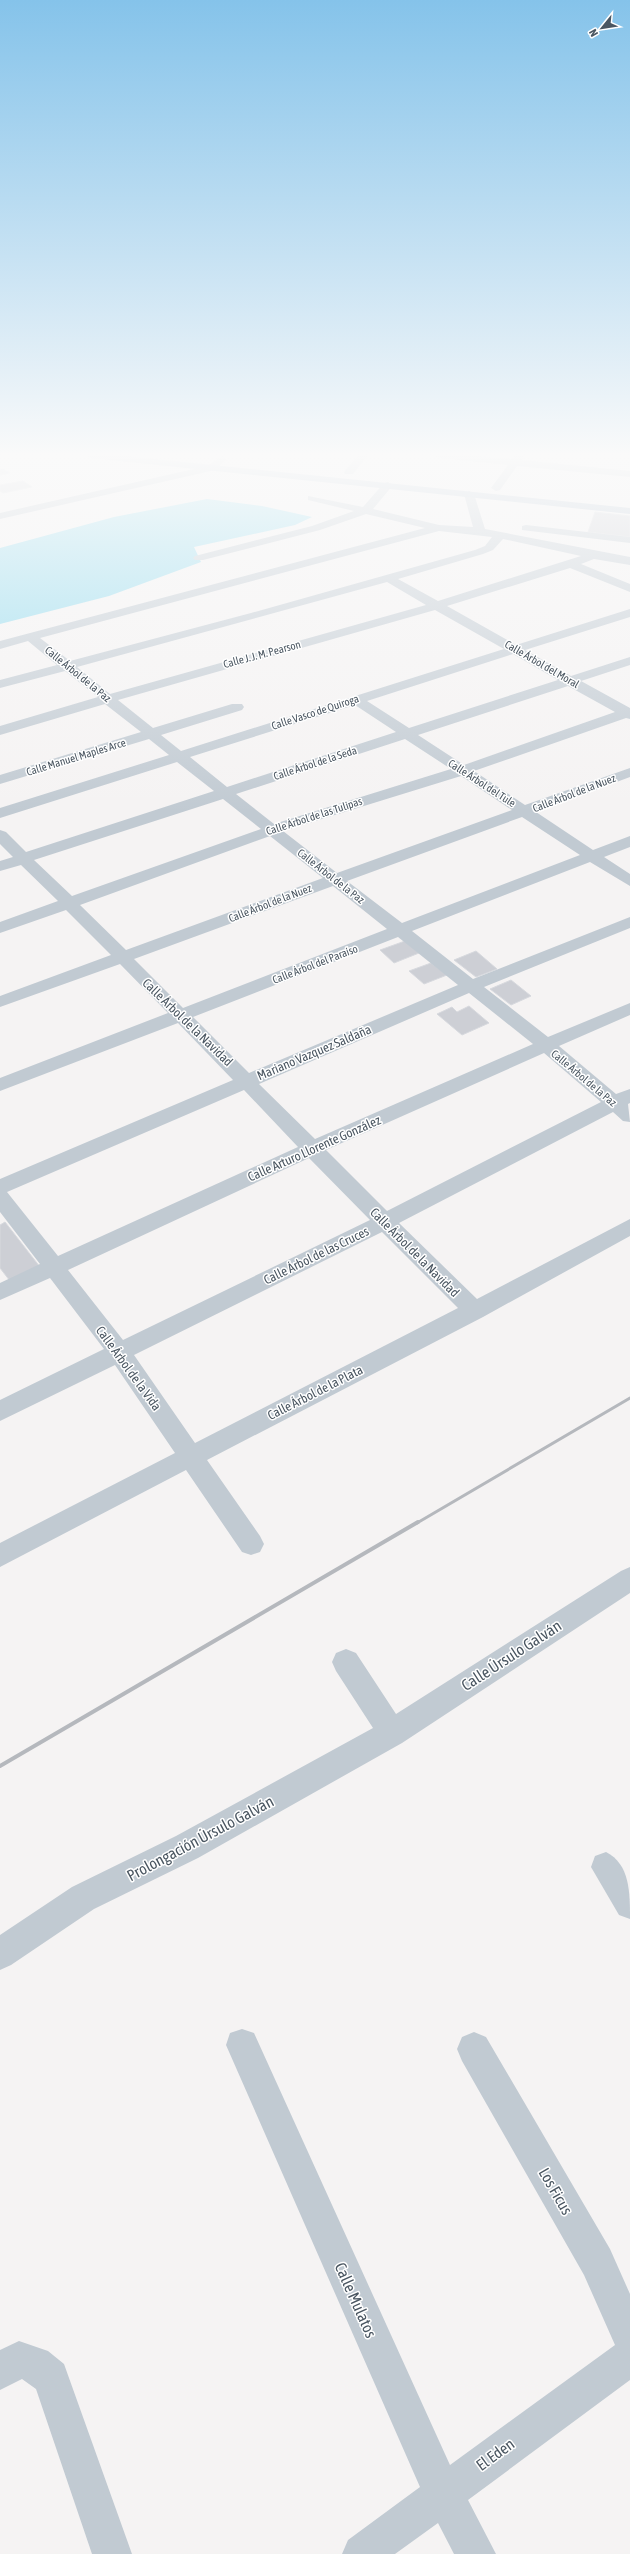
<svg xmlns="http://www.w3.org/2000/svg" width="630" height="2554" viewBox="0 0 630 2554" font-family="'Asap Condensed',sans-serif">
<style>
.water{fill:#90daee}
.building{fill:#cdcfd5;stroke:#d7d9de}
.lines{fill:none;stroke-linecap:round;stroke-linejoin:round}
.minor{fill:#c1cad2;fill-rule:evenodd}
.major{fill:#b3c2d1;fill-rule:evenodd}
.rail-far1{stroke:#b5b8bd;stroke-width:3}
.rail{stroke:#b5b8bd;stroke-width:4}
.labels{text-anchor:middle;stroke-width:3;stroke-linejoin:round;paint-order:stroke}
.far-street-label{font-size:11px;fill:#4a5661;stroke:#fff}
.street-label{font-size:13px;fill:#4a5661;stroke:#fff}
.near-street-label{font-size:16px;fill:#4a5661;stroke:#fff}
</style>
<rect width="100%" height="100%" fill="#f5f3f3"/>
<polygon class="water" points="207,499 262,506 312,517 295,525 194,547 201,562 109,596 0,624 0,548 114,517"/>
<g class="building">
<polygon points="0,469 3,469 10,473 0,475"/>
<polygon points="23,481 32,487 3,493 0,491 0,485"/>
<polygon points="595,512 630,516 630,537 588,532"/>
<polygon points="405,941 419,953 394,963 380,950"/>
<polygon points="476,951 497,969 476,977 454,960"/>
<polygon points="431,963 447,975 424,984 409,971"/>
<polygon points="511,980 531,996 511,1005 490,989"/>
<polygon points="469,1006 489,1023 462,1035 437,1014 452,1007 457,1012"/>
<polygon points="5,1222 40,1267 10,1281 0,1268 0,1225"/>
</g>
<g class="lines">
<g class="minor">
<polygon points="358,455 368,455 353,474 345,474 344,472"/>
<polygon points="434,455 466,455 512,459 515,455 525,455 522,460 630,471 630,477 517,466 500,490 496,491 491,488 508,465 439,458"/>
<polygon points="222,456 227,459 215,470 0,519 0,513 207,466"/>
<path d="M388,482l5,3 -20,24 66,16 34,2 -9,-33 5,-3 5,3 11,35 145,28v8l-36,-6 -13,5 49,20v8l-60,-24 -123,38 69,39 114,-36v8l-105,33 46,26 59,-19v8l-49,16 49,27v11l-4,-1 -152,53 51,34 105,-37v9l-94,35 57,38 37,-14v11l-26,10 26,17v12l-40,-24 -178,69 61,48 157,-62v11l-146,59 64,50 82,-34v12l-71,31 57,48 14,-5v14l-2,1 2,18 -7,-1 -10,-9 -214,111 78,76 153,-80v17l-147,81 -276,143 53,76 4,8 -4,8 -9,3 -9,-3 -56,-82 -186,97v-24l175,-90 -60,-88 -115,56v-21l104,-51 -54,-71 -50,22v-17l40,-19 -40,-52v-33l233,-99 -55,-57 -178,68v-13l168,-65 -48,-49 -120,43v-11l111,-41 -45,-45 -66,23v-11l58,-21 -37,-36 -21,6v-10l13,-4 -13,-13v-14l6,2 20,20 188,-61 -37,-29 -177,56v-10l169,-53 -20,-16 -149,45v-9l141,-43 -36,-28 -105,31v-9l98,-29 -33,-26 -65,17v-8l57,-15 -29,-24 -28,8v-8l425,-113 -59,-14 -46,16 -117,30h-8l-2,-2 2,-2 117,-30 42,-15 -46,-11v-4l55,11 21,-24zM439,531l53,6 -7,9 -10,4 -224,63 -181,48 -30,-23zM503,539l78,17 -143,45 -40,-22 85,-25 10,-4zM387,582l39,23 -316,89 -33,-27zM435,610l69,39 -323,102 -20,-16 81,-25 2,-3 -2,-3h-10l-79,24 -35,-28zM513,654l45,26 -149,48 -42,-27zM568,686l47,26 -151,53 -46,-30zM355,705l41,27 -169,55 -37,-30zM405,739l46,30 -177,55 -38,-30zM461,776l51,34 -175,63 -54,-42zM223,799l38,30 -189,67 -38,-36zM522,817l58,38 -178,68 -55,-42zM270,836l53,42 -197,72 -46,-45zM333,886l54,43 -204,79 -49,-49zM398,937l60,48 -209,88 -56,-56zM469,993l64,51 -218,95 -56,-55zM544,1053l57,49 -214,109 -61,-61zM244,1090l54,57 -240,109 -51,-64zM309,1158l61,62 -247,120 -55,-70zM382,1232l76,76 -263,135 -61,-88z"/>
<polygon points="526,525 630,537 630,543 522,530 522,526"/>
<polygon points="630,1567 630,1593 402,1743 198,1858 94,1909 11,1965 0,1970 0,1935 72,1887 176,1836 373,1728 336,1671 332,1662 336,1653 346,1649 356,1653 396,1714 621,1571"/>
<path d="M606,1852c24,12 24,41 24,67l-11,-4 -28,-48 4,-11z"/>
<polygon points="242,2029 254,2033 450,2465 615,2345 584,2275 462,2061 457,2049 462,2037 474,2032 486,2037 610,2249 630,2294 630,2380 468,2500 496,2554 454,2554 438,2523 395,2554 342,2554 348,2540 420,2487 226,2045 230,2033"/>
<polygon points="19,2341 48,2351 64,2364 132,2554 92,2554 36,2389 22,2379 0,2390 0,2350"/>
</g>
<polygon class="major" points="85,455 116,455 630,508 630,514 90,458"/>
<polyline class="rail-far1" points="417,1523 630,1398"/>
<polyline class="rail" points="0,1766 418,1522"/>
</g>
<linearGradient id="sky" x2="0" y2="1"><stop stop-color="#85c3ea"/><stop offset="0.56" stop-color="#fafafa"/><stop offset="1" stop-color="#fafafa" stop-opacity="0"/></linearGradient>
<rect width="630" height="812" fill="url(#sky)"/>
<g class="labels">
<g class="far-street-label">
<text transform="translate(262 654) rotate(-15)" y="4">Calle J. J. M. Pearson</text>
<text transform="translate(542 664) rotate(30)" y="4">Calle Árbol del Moral</text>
<text transform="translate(78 674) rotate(39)" y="4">Calle Árbol de la Paz</text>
<text transform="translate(315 712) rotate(-18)" y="4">Calle Vasco de Quiroga</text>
<text transform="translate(76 757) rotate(-17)" y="4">Calle Manuel Maples Arce</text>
<text transform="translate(315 763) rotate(-18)" y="4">Calle Árbol de la Seda</text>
<text transform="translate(482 783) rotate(33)" y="4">Calle Árbol del Tule</text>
<text transform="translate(574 793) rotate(-21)" y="4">Calle Árbol de la Nuez</text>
<text transform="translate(314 816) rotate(-18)" y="4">Calle Árbol de las Tulipas</text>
<text transform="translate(331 876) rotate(38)" y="4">Calle Árbol de la Paz</text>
<text transform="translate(270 903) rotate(-21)" y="4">Calle Árbol de la Nuez</text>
<text transform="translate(315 964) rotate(-21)" y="4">Calle Árbol del Paraíso</text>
<text transform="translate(584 1078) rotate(40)" y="4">Calle Árbol de la Paz</text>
</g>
<g class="street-label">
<text transform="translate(188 1022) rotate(44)" y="5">Calle Árbol de la Navidad</text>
<text transform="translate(314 1052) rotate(-23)" y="5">Mariano Vazquez Saldaña</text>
<text transform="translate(314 1148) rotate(-24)" y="5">Calle Arturo Llorente González</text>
<text transform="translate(415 1252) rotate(45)" y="5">Calle Árbol de la Navidad</text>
<text transform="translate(316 1255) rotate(-26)" y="5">Calle Árbol de las Cruces</text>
<text transform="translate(129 1368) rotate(54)" y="5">Calle Árbol de la Vida</text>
<text transform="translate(315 1392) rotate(-27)" y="5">Calle Árbol de la Plata</text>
</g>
<g class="near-street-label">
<text transform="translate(511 1655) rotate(-33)" y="6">Calle Úrsulo Galván</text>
<text transform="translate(200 1838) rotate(-28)" y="6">Prolongación Úrsulo Galván</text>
<text transform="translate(556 2191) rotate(60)" y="6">Los Ficus</text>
<text transform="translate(356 2300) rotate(66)" y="6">Calle Mulatos</text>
<text transform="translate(495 2454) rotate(-36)" y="6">El Eden</text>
</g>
</g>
<g transform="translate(602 28) rotate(240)" stroke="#ffffff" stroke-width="3" paint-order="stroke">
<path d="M0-3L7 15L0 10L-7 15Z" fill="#4a5661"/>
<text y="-6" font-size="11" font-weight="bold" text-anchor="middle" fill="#4a5661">N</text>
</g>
</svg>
